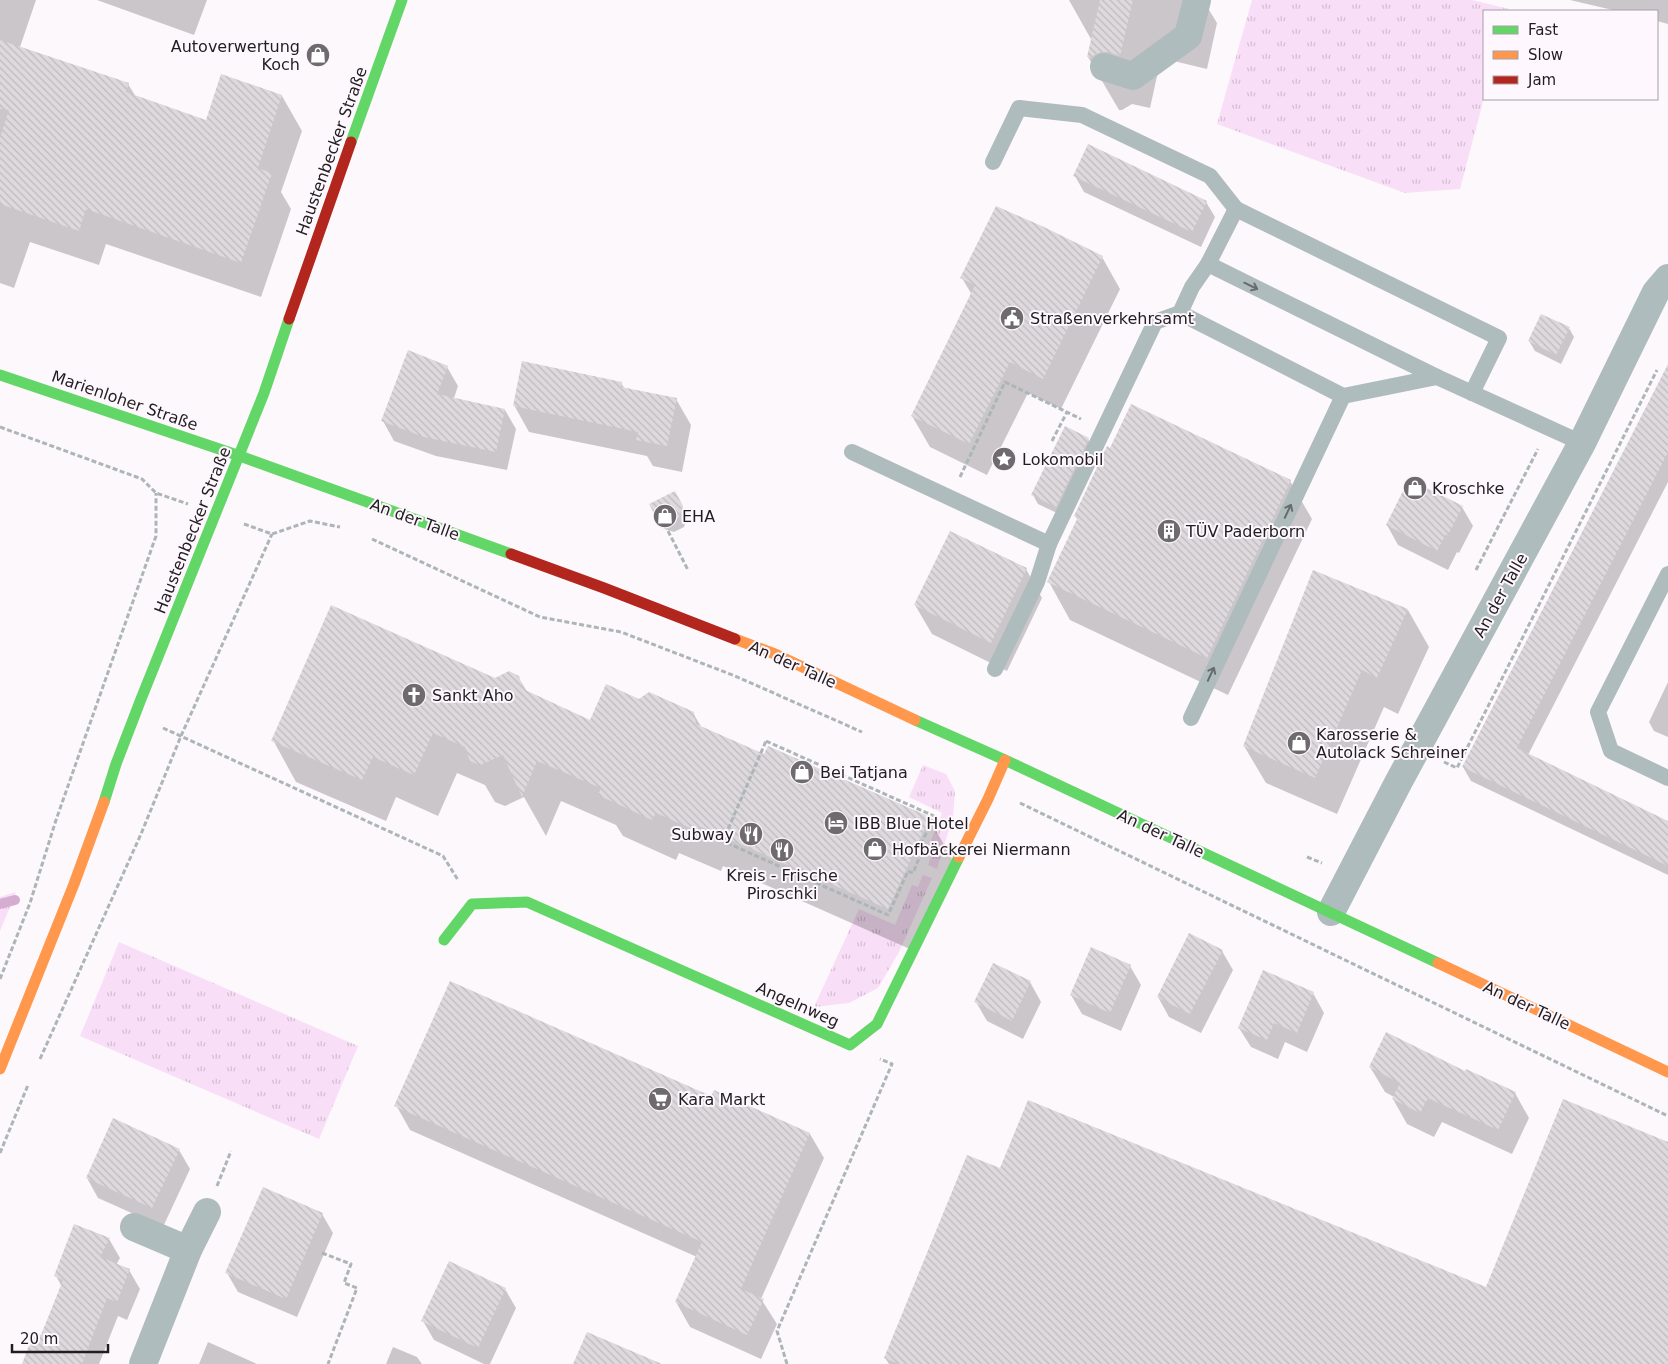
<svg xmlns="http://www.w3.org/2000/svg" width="1668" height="1364" viewBox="0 0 1668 1364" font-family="'DejaVu Sans',sans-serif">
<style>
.grass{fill:url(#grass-tufts)}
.shadow{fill:#0003}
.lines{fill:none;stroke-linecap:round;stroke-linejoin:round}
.stream{stroke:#d4add1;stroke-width:10}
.building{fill:url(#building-back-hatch)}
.path{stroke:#adb6b7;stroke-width:3;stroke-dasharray:5 2.5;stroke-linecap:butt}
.lane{stroke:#afbcbd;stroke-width:16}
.street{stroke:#afbcbd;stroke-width:28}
.fast{stroke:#63d668;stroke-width:11}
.slow{stroke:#ff974d;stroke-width:11}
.jam{stroke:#b3261e;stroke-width:11}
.oneway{stroke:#686c6f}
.labels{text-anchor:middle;stroke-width:4;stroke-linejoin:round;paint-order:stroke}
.poi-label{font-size:16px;fill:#211d21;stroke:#fef7fd;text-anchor:start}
.street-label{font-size:16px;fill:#211d21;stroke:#fef7fd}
</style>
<defs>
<pattern id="grass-tufts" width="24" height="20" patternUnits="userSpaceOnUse" patternTransform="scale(1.25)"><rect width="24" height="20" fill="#f9def7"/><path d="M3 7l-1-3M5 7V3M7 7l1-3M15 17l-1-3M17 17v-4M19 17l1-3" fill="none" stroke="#d5bed3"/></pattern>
<pattern id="building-back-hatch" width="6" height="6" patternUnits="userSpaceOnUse" patternTransform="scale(1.25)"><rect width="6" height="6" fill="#ded9dd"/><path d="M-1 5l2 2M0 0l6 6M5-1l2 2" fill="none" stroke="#bebabd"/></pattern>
</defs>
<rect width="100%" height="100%" fill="#fdf8fc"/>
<g class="grass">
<polygon points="1252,0 1472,0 1509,9 1508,11 1484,11 1484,98 1460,189 1405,193 1217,124"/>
<polygon points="923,765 946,774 955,791 953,817 937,869 928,865 931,856 926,853 942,813 909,797"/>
<polygon points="923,875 932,878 899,952 878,988 849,1003 814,1007 859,909 895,925 912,885 918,887"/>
<polygon points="16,892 0,931 0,897"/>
<polygon points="119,942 358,1046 319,1139 80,1036"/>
</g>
<g class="shadow">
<polygon points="0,0 36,0 20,47 128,84 136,97 206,121 282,96 302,131 281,192 291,209 261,297 106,244 99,265 30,242 14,288 0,283"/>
<polygon points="97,0 207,0 194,35"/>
<polygon points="1069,0 1203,0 1217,23 1207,69 1161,58 1150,108 1132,104 1122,110 1119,110 1088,57 1092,41"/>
<polygon points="1570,0 1668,0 1668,24 1657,21 1657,11 1617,11"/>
<polygon points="1075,176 1206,202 1215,217 1201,247 1084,192"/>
<polygon points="1102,257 1120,289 1061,409 1028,393 987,475 930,447 912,416 972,295 962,278"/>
<polygon points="1569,328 1574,337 1561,364 1535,351 1529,341"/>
<polygon points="447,367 458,386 454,398 505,410 516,429 507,470 436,456 394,441 383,421"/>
<polygon points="1668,370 1668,482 1528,755 1668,822 1668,875 1471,781 1463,767"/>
<polygon points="621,383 625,389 676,399 691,425 682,472 653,466 647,456 529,432 514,405"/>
<polygon points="1132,406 1290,481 1312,519 1228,695 1070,620 1049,582 1078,520 1075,516 1111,450"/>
<polygon points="1088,439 1093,448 1061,515 1038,504 1033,495"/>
<polygon points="680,501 687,517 684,527 674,532 664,529 658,519"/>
<polygon points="1462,507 1473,526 1459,553 1457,552 1448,570 1398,545 1387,525"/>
<polygon points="1026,569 1042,598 1007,671 932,634 915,605"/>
<polygon points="1408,610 1429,647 1398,714 1384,707 1337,814 1266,783 1244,746"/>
<polygon points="518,677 528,693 591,721 639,700 693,713 702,728 765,756 929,818 952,859 912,950 723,866 721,871 679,853 676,860 623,836 616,825 561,801 546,836 524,797 505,806 495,802 485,785 457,773 438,816 396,797 386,821 296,782 273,740 495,679"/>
<polygon points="1668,682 1668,737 1654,731 1649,722"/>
<polygon points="1222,951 1233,970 1201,1033 1169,1017 1158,997"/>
<polygon points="1130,966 1141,985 1121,1031 1082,1014 1071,995"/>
<polygon points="1030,982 1041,1002 1023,1039 987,1021 976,1002"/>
<polygon points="1313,993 1324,1013 1307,1052 1285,1042 1278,1059 1251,1047 1239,1028"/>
<polygon points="1370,1067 1466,1073 1515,1093 1529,1118 1512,1154 1442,1122 1434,1137 1407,1124 1393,1099 1394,1097 1385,1092"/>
<polygon points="715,1091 810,1134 824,1158 761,1299 777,1324 761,1359 690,1327 676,1302 697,1257 410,1130 396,1105 712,1098"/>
<polygon points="1668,1143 1668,1364 889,1364 885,1358 1000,1170 1486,1289"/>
<polygon points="179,1150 190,1169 163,1227 98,1198 87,1178"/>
<polygon points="322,1214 333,1233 297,1317 238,1292 227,1273"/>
<polygon points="109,1239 120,1258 116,1265 129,1270 140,1289 127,1320 118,1316 99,1364 23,1364 42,1337 62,1287 56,1276"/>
<polygon points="505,1289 516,1308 490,1364 484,1364 434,1340 423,1321"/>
<polygon points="208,1342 257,1364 199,1364"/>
<polygon points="393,1347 417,1357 422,1364 386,1364"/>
</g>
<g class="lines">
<polyline class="stream" points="0,904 15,900"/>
</g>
<g class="building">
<polygon points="1100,0 1133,0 1120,56 1109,52 1101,52 1094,55 1092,58 1087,57"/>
<polygon points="0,40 129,83 126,92 206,120 221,74 282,95 258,168 272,173 241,263 86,209 79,231 0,204 0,138 9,110 0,109"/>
<polygon points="1088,144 1207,201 1192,232 1073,176"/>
<polygon points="996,206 1044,227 1103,256 1043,379 1010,362 969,444 911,416 975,285 960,278"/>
<polygon points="1541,314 1570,327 1556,355 1528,341"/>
<polygon points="408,350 448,366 437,394 505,409 496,452 424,437 381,421"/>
<polygon points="522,361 622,382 621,387 677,398 667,446 636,440 638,432 513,406"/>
<polygon points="1668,364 1668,452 1517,748 1668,821 1668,866 1462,767"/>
<polygon points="1131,404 1291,480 1207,658 1047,582 1078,517 1074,516 1107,446 1110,448"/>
<polygon points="1065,426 1089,438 1056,507 1031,495"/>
<polygon points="1409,479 1463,506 1448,535 1446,534 1437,551 1386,525"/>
<polygon points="675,491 683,506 679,517 668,523 657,519 649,504"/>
<polygon points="950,531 1027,568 991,643 914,605"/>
<polygon points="1313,570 1408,609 1377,678 1362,670 1315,778 1243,746"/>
<polygon points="331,605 495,678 509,671 519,676 523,689 590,720 606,684 639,699 649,692 694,712 696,724 764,754 768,746 930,817 888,909 699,826 697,831 656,813 652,820 598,795 601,788 537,761 522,797 503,755 480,765 470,761 465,747 433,733 414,775 373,757 362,780 271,741"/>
<polygon points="1189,933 1223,950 1190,1014 1157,997"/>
<polygon points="1091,947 1131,965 1110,1013 1070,995"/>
<polygon points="993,963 1031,981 1012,1021 974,1002"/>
<polygon points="1263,970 1314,992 1297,1033 1274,1023 1267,1040 1238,1028"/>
<polygon points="450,981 711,1096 714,1090 810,1133 741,1289 764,1299 747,1335 675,1302 702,1242 394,1106"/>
<polygon points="1386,1032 1465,1071 1466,1069 1516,1092 1498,1130 1428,1098 1420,1113 1392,1099 1400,1083 1369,1067"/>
<polygon points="1563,1099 1668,1142 1668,1364 899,1364 884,1358 967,1155 1000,1168 1028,1100 1486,1287"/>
<polygon points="113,1118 180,1149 152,1208 86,1178"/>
<polygon points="263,1187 323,1213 286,1299 225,1273"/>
<polygon points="74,1224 110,1238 100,1257 130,1269 117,1302 107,1298 82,1364 22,1364 34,1332 41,1335 63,1280 54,1276"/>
<polygon points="449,1261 506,1288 478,1348 421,1321"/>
<polygon points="587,1332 662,1364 573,1364"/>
</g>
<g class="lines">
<g class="path">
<polyline points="0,427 142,479 156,493 188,504"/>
<polyline points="1052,441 1067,412"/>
<polyline points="960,477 1005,382 1081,419"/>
<polyline points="244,524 272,534 310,521 340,527"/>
<polyline points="668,531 688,570"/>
<polyline points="372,539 540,617 621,632 735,676 862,732"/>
<polyline points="1476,570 1538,449"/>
<polyline points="163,728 443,856 458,880"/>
<polygon points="766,741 934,816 917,853 920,856 913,873 908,871 888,915 723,841"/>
<polyline points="1444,762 1457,768 1657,370"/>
<polyline points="1020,803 1668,1116"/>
<polyline points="1307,857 1322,863"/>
<polyline points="0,979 30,903 56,820 156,536 156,493"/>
<polyline points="40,1059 141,834 181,736 272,534"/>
<polyline points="0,1153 28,1085"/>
<polyline points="217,1186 231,1151"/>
<polyline points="322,1253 351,1264 344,1283 357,1288 328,1364"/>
<polyline points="787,1364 777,1331 892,1064 880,1059"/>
</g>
<g class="lane">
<polyline points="993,162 1019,108 1082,115 1210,176 1236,209"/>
<polyline points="1208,264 1437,377 1582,443"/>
<polyline points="1180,313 1343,396 1437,377"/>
<polyline points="852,452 1049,544 1155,322 1180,313 1192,287 1208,264 1236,209 1499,338 1472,393"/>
<polyline points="1668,574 1598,712 1611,751 1668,778"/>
<polyline points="995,669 1037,582 1049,544"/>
<polyline points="1191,718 1343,396"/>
</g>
<g class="street">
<polyline points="1104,67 1133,76 1188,36 1197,0"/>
<polyline points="1331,912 1398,783 1582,443 1656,292 1668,278"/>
<polyline points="134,1227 188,1250"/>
<polyline points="143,1364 188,1250 207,1212"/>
</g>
<g class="fast">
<polyline points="351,142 402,0"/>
<polyline points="0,375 240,456 511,554"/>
<polyline points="915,720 1005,760 1438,963"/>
<polyline points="104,802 116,764 141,699 264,393 289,319"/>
<polyline points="444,940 472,904 527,902 850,1045 877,1024 959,857"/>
</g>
<g class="slow">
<polyline points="735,639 775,654 915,720"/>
<polyline points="959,857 988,799 1005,760"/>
<polyline points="1438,963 1668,1072"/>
<polyline points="0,1069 74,884 104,802"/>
</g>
<g class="jam">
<polyline points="289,319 351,142"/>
<polyline points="511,554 604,588 735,639"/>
</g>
</g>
<defs><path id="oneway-shaft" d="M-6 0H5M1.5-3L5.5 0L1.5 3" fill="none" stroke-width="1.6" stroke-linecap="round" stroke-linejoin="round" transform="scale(1.25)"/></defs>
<g class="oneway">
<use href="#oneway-shaft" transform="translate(1251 286) rotate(26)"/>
<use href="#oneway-shaft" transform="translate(1288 511) rotate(-65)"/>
<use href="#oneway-shaft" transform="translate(1211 674) rotate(-65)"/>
</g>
<defs>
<g id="shop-disc" transform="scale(1.25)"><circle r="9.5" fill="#6e6a6e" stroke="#fef7fd"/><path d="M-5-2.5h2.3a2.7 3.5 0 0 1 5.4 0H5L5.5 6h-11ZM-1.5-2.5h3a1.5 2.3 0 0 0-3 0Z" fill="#fff"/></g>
<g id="civic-disc" transform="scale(1.25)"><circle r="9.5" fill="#6e6a6e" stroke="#fef7fd"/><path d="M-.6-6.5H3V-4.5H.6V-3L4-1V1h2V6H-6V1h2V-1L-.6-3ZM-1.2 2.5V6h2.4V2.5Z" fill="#fff"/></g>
<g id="sight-disc" transform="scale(1.25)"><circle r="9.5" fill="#6e6a6e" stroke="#fef7fd"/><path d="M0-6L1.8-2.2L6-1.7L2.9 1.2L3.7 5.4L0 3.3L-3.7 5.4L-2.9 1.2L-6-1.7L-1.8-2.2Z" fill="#fff"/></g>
<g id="building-disc" transform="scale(1.25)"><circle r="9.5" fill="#6e6a6e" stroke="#fef7fd"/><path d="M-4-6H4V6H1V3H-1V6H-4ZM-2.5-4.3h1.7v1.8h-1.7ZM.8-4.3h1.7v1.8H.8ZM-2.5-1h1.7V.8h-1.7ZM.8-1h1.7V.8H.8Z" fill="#fff"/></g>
<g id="church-disc" transform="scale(1.25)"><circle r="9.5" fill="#6e6a6e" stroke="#fef7fd"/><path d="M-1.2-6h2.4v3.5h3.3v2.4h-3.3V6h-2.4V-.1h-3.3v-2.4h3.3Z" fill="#fff"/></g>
<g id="hotel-disc" transform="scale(1.25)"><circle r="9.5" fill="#6e6a6e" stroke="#fef7fd"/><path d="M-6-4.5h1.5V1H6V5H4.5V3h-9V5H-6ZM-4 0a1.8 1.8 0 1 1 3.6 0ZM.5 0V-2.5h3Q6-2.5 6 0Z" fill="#fff"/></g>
<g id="restaurant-disc" transform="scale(1.25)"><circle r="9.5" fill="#6e6a6e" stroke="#fef7fd"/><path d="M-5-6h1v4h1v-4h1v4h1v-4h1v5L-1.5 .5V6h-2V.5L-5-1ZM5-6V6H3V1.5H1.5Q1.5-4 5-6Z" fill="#fff"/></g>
<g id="supermarket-disc" transform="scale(1.25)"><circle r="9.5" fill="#6e6a6e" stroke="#fef7fd"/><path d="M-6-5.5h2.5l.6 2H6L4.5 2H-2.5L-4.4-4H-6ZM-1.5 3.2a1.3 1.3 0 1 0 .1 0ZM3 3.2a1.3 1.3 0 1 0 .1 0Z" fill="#fff"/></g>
</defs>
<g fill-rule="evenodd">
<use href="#shop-disc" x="318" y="55"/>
<use href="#civic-disc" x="1012" y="318"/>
<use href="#sight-disc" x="1004" y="459"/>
<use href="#shop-disc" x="1415" y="488"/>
<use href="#shop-disc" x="665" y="516"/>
<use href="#building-disc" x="1169" y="531"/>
<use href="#church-disc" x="414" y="695"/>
<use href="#shop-disc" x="1299" y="743"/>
<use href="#shop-disc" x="802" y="772"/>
<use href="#hotel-disc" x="836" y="823"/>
<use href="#restaurant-disc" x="751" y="834"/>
<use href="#shop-disc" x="875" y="849"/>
<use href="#restaurant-disc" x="782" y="850"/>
<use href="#supermarket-disc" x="660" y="1099"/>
</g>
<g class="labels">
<g class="poi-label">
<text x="300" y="52" text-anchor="end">Autoverwertung<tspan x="300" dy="18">Koch</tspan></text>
<text x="1030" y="324">Straßenverkehrsamt</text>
<text x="1022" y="465">Lokomobil</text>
<text x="1432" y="494">Kroschke</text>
<text x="682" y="522">EHA</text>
<text x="1186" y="537">TÜV Paderborn</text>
<text x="432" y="701">Sankt Aho</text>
<text x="1316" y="740">Karosserie &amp;<tspan x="1316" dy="18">Autolack Schreiner</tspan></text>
<text x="820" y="778">Bei Tatjana</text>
<text x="854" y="829">IBB Blue Hotel</text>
<text x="734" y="840" text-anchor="end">Subway</text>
<text x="892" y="855">Hofbäckerei Niermann</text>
<text x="782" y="881" text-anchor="middle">Kreis - Frische<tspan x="782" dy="18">Piroschki</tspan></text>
<text x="678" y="1105">Kara Markt</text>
</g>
<g class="street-label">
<text transform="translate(331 151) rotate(-70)" y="6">Haustenbecker Straße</text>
<text transform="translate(125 400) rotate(19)" y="6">Marienloher Straße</text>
<text transform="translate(415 519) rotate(20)" y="6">An der Talle</text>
<text transform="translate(192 530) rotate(-68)" y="6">Haustenbecker Straße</text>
<text transform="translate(1500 595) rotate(-61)" y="6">An der Talle</text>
<text transform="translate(793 664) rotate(24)" y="6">An der Talle</text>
<text transform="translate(1161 833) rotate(25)" y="6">An der Talle</text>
<text transform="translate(798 1004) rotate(24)" y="6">Angelnweg</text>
<text transform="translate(1527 1005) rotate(25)" y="6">An der Talle</text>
</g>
</g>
<rect x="1483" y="10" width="175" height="90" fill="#fef7fd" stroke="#a6a0a5"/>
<rect x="1493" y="26" width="25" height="8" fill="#63d668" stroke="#a6a0a5"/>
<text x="1528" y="35" font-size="15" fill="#211d21">Fast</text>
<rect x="1493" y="51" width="25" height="8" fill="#ff974d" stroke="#a6a0a5"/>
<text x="1528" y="60" font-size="15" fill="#211d21">Slow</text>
<rect x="1493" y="76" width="25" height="8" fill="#b3261e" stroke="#a6a0a5"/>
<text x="1528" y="85" font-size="15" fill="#211d21">Jam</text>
<path d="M12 1344v8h96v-8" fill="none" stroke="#211d21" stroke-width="2.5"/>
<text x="20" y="1344" font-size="15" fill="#211d21" stroke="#fef7fd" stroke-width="4" paint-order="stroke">20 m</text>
</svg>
